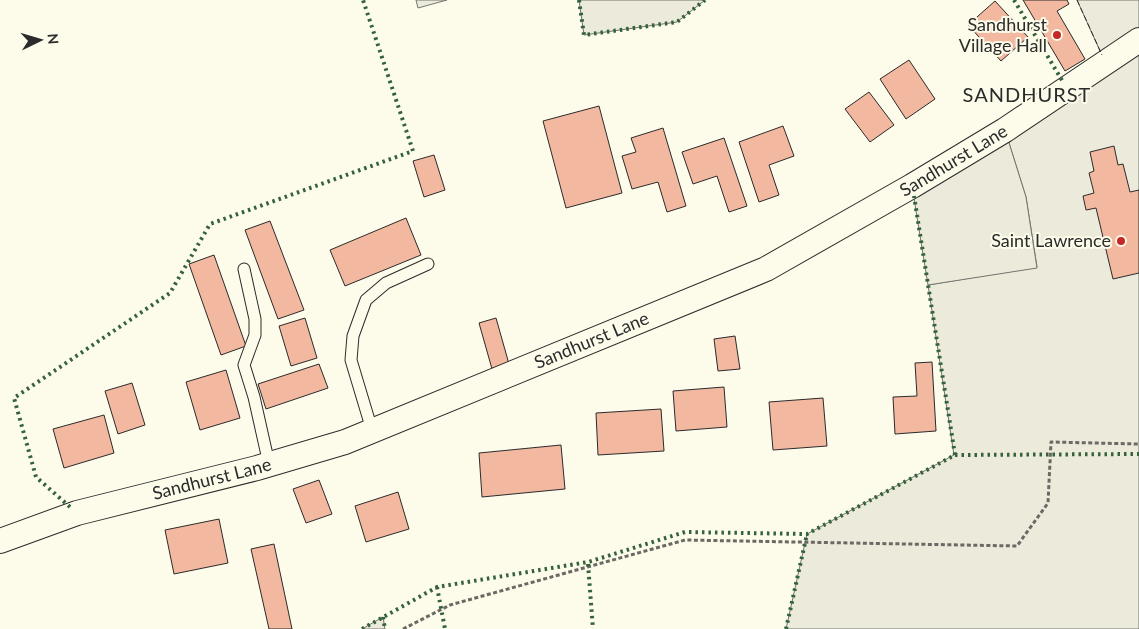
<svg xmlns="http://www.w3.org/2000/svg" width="1139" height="629" viewBox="0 0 1139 629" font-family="Lato,sans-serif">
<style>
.green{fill:#ecebdb;stroke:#74746e}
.parking{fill:#eceadb;stroke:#74746e}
.building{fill:#f2b8a0;stroke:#2b2b2b}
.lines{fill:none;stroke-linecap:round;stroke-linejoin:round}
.service-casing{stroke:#2b2b2b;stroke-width:13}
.minor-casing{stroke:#2b2b2b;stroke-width:26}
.path{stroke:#6a6964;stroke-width:3;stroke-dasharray:4 2.5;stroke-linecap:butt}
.service{stroke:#fdfbea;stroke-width:11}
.minor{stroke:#fdfbea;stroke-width:24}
.hedge{stroke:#34623c;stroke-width:4;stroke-dasharray:2.5 4;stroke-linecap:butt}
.fence{stroke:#2b2b2b;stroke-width:1;stroke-dasharray:6 2.5;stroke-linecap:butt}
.poi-dot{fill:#c62828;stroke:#fdfbea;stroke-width:2}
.labels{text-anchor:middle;stroke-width:4;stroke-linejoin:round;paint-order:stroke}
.poi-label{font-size:18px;fill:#2b2b2b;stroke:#fdfbea;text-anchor:end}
.street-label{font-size:18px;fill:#2b2b2b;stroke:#fdfbea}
.quarter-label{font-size:20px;letter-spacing:1px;fill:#2b2b2b;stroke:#fdfbea}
</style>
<rect width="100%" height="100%" fill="#fdfbea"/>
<g class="green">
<polygon points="416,0 447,0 418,8"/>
<polygon points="579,0 705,0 677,22 584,35"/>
<polygon points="1077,0 1139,0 1139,629 786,629 807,534 954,455 928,285 1037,267 1026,197 1005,130 1105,62"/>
<polygon points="383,617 385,629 362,629"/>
</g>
<polygon class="parking" points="1005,130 1026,197 1037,268 928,285 912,186"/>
<g class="building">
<polygon points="1023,0 1067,0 1069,4 1057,11 1085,59 1065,71"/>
<polygon points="995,1 1028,37 1001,61 968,25"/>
<polygon points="909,60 935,99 906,119 880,79"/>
<polygon points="869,92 894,125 870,142 845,109"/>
<polygon points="599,106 622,193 566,208 543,121"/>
<polygon points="783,126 794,156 769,165 779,195 759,202 739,142"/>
<polygon points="663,128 686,206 667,212 658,182 632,189 622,156 636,152 631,138"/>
<polygon points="724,138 747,206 729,212 717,176 693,184 682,152"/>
<polygon points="1114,146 1118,165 1123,164 1130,192 1139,190 1139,273 1113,279 1096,208 1086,210 1083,196 1094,193 1089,173 1094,171 1090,152"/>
<polygon points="434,155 445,190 424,197 413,161"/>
<polygon points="406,218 421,255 345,286 330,250"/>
<polygon points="270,221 304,310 278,319 245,230"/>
<polygon points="214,255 246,346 221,355 189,264"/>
<polygon points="305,318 317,358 291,366 279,326"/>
<polygon points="496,318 509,364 492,369 479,323"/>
<polygon points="735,336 740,369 718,371 714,339"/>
<polygon points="932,362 936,431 895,434 893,397 917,396 915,363"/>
<polygon points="319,364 328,388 266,409 258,384"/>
<polygon points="226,370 240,418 200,430 186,382"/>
<polygon points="132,383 145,425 118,434 105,391"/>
<polygon points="724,387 727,427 676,431 673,391"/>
<polygon points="823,398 827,446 773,450 769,402"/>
<polygon points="661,409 664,451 598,455 596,413"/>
<polygon points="104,415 114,453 64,468 53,429"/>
<polygon points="561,445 565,489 482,497 479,453"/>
<polygon points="319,480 332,514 306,523 293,489"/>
<polygon points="398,492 409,529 366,542 355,506"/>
<polygon points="219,519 228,563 174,574 165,530"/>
<polygon points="274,544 292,629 269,629 251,549"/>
</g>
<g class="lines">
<g class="service-casing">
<g id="service">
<polyline points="244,269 255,319 255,335 244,365 254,397 269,464"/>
<polyline points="372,430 351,360 353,336 366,300 386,283 428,264"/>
</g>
</g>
<g class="minor-casing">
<g id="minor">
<path id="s1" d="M0,541l77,-28 180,-45 88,-26 421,-173 146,-83 93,-56 134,-90"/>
</g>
</g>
<polyline class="path" points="403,629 450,605 685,540 1017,546 1048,503 1051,442 1139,444"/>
<use href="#service" class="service"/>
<use href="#minor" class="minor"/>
<g class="hedge">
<polyline points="579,0 584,35 677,22 705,0"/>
<polyline points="1014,0 1063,82"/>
<polyline points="955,455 1139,454"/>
<polyline points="70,507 36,477 14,398 170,293 210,224 413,151 363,0"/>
<polyline points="588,564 593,629"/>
<polyline points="437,587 445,629"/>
<polyline points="383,617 385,629"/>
<polyline points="362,629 437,587 588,562 685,532 807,534 955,455 914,196"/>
<polyline points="786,629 807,534"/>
</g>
<polyline class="fence" points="1077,0 1102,55"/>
</g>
<g class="poi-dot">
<circle cx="1057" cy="35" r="5"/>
<circle cx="1121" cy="241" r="5"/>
</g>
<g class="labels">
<g class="poi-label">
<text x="1047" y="31">Sandhurst<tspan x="1047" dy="21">Village Hall</tspan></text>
<text x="1111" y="247">Saint Lawrence</text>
</g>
<g class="street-label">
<text dy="6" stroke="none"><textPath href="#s1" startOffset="1031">Sandhurst Lane</textPath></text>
<text dy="6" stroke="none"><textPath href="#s1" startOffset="626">Sandhurst Lane</textPath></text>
<text dy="6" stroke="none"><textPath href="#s1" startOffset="221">Sandhurst Lane</textPath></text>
</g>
<g class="quarter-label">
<text x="1027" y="102">SANDHURST</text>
</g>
</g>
<g transform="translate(40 40) rotate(85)" stroke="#fdfbea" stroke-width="4" paint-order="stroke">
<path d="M0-4L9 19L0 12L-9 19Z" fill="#2b2b2b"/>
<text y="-8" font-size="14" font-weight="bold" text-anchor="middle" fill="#2b2b2b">N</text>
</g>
</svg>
